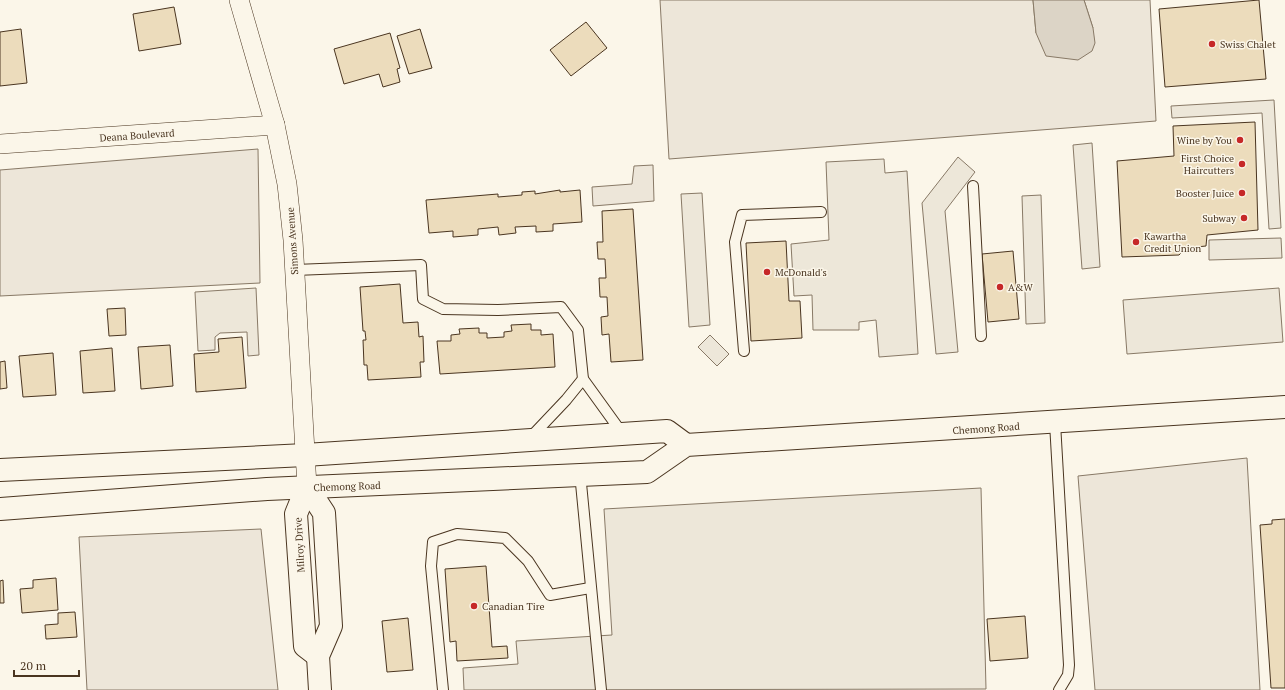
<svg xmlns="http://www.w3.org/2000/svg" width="1285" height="690" viewBox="0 0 1285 690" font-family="'PT Serif',serif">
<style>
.green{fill:#ede6d9;stroke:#887966}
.parking{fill:#ede7d9;stroke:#887966}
.water{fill:#dcd4c6;stroke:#887966}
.building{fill:#ecdcbc;stroke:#4a3520}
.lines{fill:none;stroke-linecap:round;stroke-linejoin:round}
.lane-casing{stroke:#4a3520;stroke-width:12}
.street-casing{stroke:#4a3520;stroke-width:20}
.secondary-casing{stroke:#4a3520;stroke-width:24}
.lane{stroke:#fbf6e9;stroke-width:10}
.street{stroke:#fbf6e9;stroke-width:19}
.secondary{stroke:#fbf6e9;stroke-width:22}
.poi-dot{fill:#c62828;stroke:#fbf6e9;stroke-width:1.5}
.labels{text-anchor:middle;stroke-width:3;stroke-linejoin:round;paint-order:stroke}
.poi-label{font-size:10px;fill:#4a3520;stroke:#fbf6e9;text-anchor:start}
.street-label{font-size:10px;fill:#4a3520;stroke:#fbf6e9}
</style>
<rect width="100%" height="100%" fill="#fbf6e9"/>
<g class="green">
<polygon points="660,0 1033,0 1036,33 1093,28 1084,0 1150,0 1156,121 669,159"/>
<polygon points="258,149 260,283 0,296 0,170"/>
<polygon points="653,165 654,201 593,206 592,187 632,184 634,166"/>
<polygon points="1247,458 1260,690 1095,690 1078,476"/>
<polygon points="261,529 278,690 87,690 79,537"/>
</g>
<g class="parking">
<polygon points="1274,100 1281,228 1269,229 1262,113 1172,118 1171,106"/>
<polygon points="1092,143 1100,267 1082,269 1073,145"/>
<polygon points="958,157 975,172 945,211 958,352 936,354 922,203"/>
<polygon points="884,159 885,173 907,171 918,354 879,357 876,320 859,322 859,330 813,330 812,295 794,296 791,244 829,240 826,162"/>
<polygon points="702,193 710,325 689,327 681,194"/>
<polygon points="1041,195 1045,323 1026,324 1022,196"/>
<polygon points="1281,238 1282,258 1209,260 1209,240"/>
<polygon points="256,288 259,355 248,356 247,332 220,333 215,337 215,350 198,351 195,292"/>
<polygon points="1279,288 1283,342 1127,354 1123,300"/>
<polygon points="710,335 729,354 717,366 698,347"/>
<polygon points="981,488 986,689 464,690 463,668 518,664 516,641 612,635 604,509"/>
</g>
<polygon class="water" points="1033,0 1084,0 1093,28 1095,43 1092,51 1078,60 1046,56 1036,33"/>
<g class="building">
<polygon points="1259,0 1266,79 1165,87 1159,9"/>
<polygon points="174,7 181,44 139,51 133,14"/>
<polygon points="586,22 607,48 571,76 550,50"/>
<polygon points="21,29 27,83 0,86 0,32"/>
<polygon points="420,29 432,68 409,74 397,36"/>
<polygon points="390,33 400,68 397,69 400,82 383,87 379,74 344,84 334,49"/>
<polygon points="1255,122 1258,230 1207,235 1206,246 1186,248 1179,255 1122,257 1117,161 1174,156 1173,126"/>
<polygon points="560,190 560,192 580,190 582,222 553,224 553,231 536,232 536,226 515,227 516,233 499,235 498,227 478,229 478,235 453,237 453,231 429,233 426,200 498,194 498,197 522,195 522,192 535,191 535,194"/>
<polygon points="633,209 643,360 611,362 609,334 602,335 601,317 608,316 607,297 600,297 599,278 606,278 605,259 598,259 597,242 603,242 602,211"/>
<polygon points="786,241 789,301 800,301 802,338 751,341 746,243"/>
<polygon points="1013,251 1019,319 988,322 982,254"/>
<polygon points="400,284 403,323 418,322 419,337 423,336 424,362 420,362 421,377 368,380 367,365 364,365 363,340 366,340 365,331 363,331 360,287"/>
<polygon points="125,308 126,335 109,336 107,309"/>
<polygon points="531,324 531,330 541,330 541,335 553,334 555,367 440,374 437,341 451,341 451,335 460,334 459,329 479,328 479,333 487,333 487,338 504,337 504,332 512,331 511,325"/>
<polygon points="242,337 246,388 196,392 194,354 219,352 218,339"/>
<polygon points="170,345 173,386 141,389 138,347"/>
<polygon points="112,348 115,391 83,393 80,351"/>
<polygon points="53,353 56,395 23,397 19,356"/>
<polygon points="5,361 7,388 0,389 0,362"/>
<polygon points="1285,519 1285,688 1271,688 1260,525 1272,524 1272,520"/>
<polygon points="486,566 492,647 507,646 508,658 457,661 456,641 450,642 445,569"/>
<polygon points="56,578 58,610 22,613 20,589 33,588 33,580"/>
<polygon points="3,580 4,603 0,603 0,581"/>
<polygon points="75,612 77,637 46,639 45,625 58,624 58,613"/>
<polygon points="1025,616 1028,658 990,661 987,619"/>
<polygon points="408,618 413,670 387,672 382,621"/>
</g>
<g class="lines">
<g class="lane-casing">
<g id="lane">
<polyline points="973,186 981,336"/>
<polyline points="295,270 421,265 423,299 443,309 498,310 561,307 578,330 583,379 622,433"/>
<polyline points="744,351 735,242 742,215 821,212"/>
<polyline points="1055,423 1069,665 1068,675 1059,690"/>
<polyline points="530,438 566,400 583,379"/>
<polyline points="580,473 601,690"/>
<polyline points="443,690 431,566 433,542 457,534 505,538 528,561 550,595 590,588"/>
</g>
</g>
<g class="street-casing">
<g id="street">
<polyline points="239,0 275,125 287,184 293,240 307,487"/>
<polyline points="0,144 275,125"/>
</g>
</g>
<g class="secondary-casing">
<g id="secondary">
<polyline points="0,470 305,455 667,431 686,445"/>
<polyline points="307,487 324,513 331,626 318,656 320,690"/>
<polyline points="307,487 296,514 305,646 318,656"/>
<polyline points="0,509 267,489 647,472 686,445 1285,407"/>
</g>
</g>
<use href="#lane" class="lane"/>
<use href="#street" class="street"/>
<use href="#secondary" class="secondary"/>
</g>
<g class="poi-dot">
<circle cx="1212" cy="44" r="4"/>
<circle cx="1240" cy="140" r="4"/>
<circle cx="1242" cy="164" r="4"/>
<circle cx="1242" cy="193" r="4"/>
<circle cx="1244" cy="218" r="4"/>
<circle cx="1136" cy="242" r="4"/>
<circle cx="767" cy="272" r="4"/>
<circle cx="1000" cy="287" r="4"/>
<circle cx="474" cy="606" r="4"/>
</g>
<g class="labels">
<g class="poi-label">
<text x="1220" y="48">Swiss Chalet</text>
<text x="1232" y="144" text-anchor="end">Wine by You</text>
<text x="1234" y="162" text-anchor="end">First Choice<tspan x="1234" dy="12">Haircutters</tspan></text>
<text x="1234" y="197" text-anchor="end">Booster Juice</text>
<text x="1236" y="222" text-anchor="end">Subway</text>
<text x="1144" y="240">Kawartha<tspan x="1144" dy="12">Credit Union</tspan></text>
<text x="775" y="276">McDonald's</text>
<text x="1008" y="291">A&amp;W</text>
<text x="482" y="610">Canadian Tire</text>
</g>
<g class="street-label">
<text transform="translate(137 135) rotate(-4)" y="4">Deana Boulevard</text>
<text transform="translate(292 241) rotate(-94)" y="4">Simons Avenue</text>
<text transform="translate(986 428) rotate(-4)" y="4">Chemong Road</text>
<text transform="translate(347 486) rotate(-2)" y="4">Chemong Road</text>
<text transform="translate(299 545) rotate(-93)" y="4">Milroy Drive</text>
</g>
</g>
<path d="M14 670v6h65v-6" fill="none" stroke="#4a3520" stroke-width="2"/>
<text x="20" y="670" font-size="12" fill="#4a3520" stroke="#fbf6e9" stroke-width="3" paint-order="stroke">20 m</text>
</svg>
